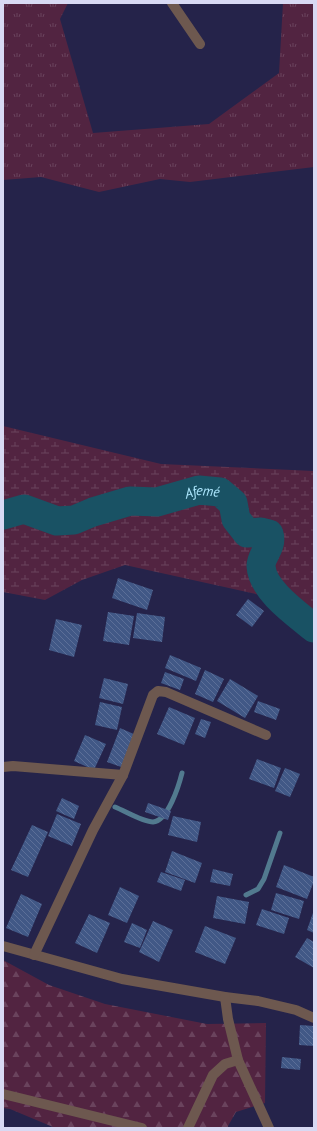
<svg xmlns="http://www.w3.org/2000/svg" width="317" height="1131" viewBox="0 0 317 1131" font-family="'PT Sans',sans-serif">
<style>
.grass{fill:url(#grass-tufts)}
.forest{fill:url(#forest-firs)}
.wetland{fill:url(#wetland-marsh)}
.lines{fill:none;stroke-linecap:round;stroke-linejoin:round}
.stream{stroke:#527a8f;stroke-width:5}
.river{stroke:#195264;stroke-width:29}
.building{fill:url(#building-back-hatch)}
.minor{stroke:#6d584f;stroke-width:10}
.labels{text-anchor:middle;stroke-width:3.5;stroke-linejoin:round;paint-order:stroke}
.water-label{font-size:14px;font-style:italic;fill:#aee8fe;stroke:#100f20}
</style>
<defs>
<pattern id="grass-tufts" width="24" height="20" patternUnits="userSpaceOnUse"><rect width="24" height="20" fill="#522441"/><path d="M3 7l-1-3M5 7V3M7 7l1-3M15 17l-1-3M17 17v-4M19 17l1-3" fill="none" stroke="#6a435d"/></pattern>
<pattern id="forest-firs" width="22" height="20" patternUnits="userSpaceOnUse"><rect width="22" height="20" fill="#522441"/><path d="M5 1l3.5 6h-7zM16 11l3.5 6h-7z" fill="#6a435d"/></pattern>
<pattern id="wetland-marsh" width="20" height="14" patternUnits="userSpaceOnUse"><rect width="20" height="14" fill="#522441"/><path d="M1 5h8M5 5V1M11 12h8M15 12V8" fill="none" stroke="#6a435d"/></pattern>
<pattern id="building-back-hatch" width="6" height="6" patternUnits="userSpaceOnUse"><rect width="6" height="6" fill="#415886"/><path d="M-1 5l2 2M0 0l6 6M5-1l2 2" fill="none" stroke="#5c6f98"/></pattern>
</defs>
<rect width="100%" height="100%" fill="#25234a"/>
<polygon class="grass" points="3,3 68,3 60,19 93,133 209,124 279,73 283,3 314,3 314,167 190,182 160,179 99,192 41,177 3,180"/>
<polygon class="forest" points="3,960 49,985 105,1004 207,1024 266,1023 265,1103 236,1112 228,1126 228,1128 58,1128 53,1127 10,1109 3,1108"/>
<polygon class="wetland" points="3,426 161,464 314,471 314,641 269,597 125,565 82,580 45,600 3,592"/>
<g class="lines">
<g class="stream">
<path d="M115,807c10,4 28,15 38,15 15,-1 26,-37 29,-49"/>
<polyline points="246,895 258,889 264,879 280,833"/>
</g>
<path class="river" id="s1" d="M3,515l21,-6 33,12 17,-1 19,-8 37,-11 27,1 42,-12 21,2 13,11 3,16 11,14 14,-1 8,2c4,13 -8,21 -8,32 1,24 36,48 53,62"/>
</g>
<g class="building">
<polygon points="118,578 153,590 147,610 112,598"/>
<polygon points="248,599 264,611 252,627 236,615"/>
<polygon points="108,612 134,616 129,645 103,641"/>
<polygon points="137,613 165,617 162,642 133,638"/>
<polygon points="56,619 82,625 74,657 49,650"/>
<polygon points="170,655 201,668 196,681 165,668"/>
<polygon points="205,670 224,679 213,702 195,694"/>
<polygon points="165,672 184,679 180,690 161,683"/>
<polygon points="104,678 128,684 123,704 99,698"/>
<polygon points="230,679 258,696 245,718 217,701"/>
<polygon points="258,701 280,709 276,720 254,712"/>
<polygon points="100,702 122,707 117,730 95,725"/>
<polygon points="169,707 195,718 184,745 157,734"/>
<polygon points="201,719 211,722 205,738 195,734"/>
<polygon points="120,728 136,735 124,768 107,762"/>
<polygon points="85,735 106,744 94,770 74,761"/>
<polygon points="257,759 281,768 274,788 249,779"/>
<polygon points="285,768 300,774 290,797 275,791"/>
<polygon points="62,798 79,806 74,819 56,811"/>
<polygon points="148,803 171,811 168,820 145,812"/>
<polygon points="57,814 81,824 72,846 48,836"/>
<polygon points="173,816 201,822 197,842 168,835"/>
<polygon points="32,825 48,832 28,877 11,870"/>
<polygon points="172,851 202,863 195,883 165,872"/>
<polygon points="284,865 314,877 314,881 307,899 276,887"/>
<polygon points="213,869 233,874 230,886 210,882"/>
<polygon points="161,872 185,880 181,891 157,882"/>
<polygon points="120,887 139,896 127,923 108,915"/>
<polygon points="276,893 304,901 299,919 271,910"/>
<polygon points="21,894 42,904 28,937 6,928"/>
<polygon points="217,896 249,902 245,924 213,918"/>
<polygon points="262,909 289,918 284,934 256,925"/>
<polygon points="314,910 314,933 307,930"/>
<polygon points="89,914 110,923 97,953 75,943"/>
<polygon points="153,921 173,930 159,962 139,952"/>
<polygon points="132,923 147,930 140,948 124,942"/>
<polygon points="205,926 236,938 225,964 195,952"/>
<polygon points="307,938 314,942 314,968 295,957"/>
<polygon points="300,1025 314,1026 314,1046 299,1045"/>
<polygon points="282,1057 301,1059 300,1070 281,1068"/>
</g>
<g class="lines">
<g class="minor">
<polyline points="172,3 200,44"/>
<polyline points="3,767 13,766 123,775"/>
<polyline points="3,946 122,979 225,997 258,1001 296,1010 314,1018"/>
<polyline points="34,955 93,830 123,775 153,695 158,691 166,692 266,735"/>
<polyline points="225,997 228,1019 238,1060 269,1128"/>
<polyline points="3,1094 142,1128"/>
<polyline points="188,1128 213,1075 225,1064 238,1060"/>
</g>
</g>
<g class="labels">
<g class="water-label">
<text dy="5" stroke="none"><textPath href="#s1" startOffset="207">Afemé</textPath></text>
</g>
</g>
<rect width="317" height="1131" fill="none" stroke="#d8d9f3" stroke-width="8"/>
</svg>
